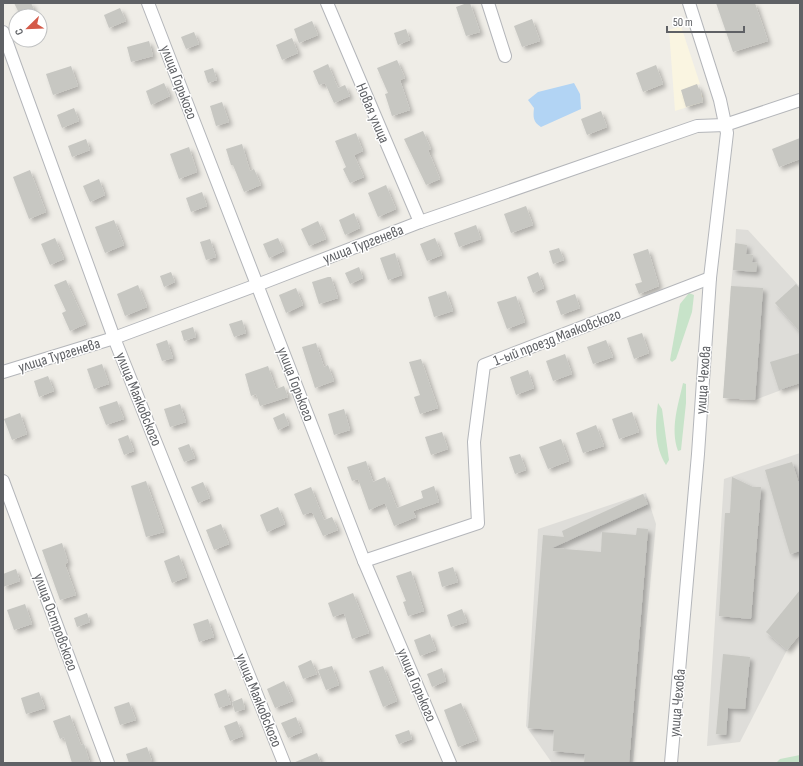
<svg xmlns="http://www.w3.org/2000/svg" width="803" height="766" viewBox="0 0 803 766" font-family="'Sofia Sans Condensed',sans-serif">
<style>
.commercial{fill:#faf5e1}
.industrial{fill:#deddd9}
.green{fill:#c7e3c9}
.water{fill:#b2d4f4}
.building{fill:#c7c7c2;filter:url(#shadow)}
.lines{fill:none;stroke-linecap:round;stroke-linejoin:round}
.minor-casing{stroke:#b4b6ba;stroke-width:14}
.minor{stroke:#fff;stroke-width:12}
.labels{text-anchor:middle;stroke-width:3;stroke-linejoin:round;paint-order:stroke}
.street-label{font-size:15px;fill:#5f6165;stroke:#fff}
</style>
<defs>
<filter id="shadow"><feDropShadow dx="3.5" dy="3.5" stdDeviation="2" flood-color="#0004"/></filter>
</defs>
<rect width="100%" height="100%" fill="#efede7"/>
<polygon class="commercial" points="681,26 700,84 697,85 703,97 702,98 703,102 675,111 669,30"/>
<g class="industrial">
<polygon points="736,229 748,230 800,287 800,383 755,400 723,398 731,286 734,255 737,255 737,248 735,248"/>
<polygon points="800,453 800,634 787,650 740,742 707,746 724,479"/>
<polygon points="646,493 656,524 633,763 552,763 526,726 538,529"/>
</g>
<g class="green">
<polygon points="689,293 694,295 692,312 676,359 672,362 670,360 680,304"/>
<path d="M683,383l3,1v19l-5,47 -3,1c-8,-23 0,-45 5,-68z"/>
<path d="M658,403l4,6 7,51 -3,5c-12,-19 -11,-41 -8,-62z"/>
<polygon points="800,755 800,763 776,763 780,759"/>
</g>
<path class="water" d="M574,83l6,11 1,15 -40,18c-8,-5 -8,-10 -7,-19l-6,-8 10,-8z"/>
<g class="building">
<polygon points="14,3 31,3 34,9 20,15"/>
<polygon points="467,3 470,3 480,32 466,36 456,7"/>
<polygon points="716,3 755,3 768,41 733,52"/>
<polygon points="120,8 126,21 109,28 104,15"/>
<polygon points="532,19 540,41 522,47 514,26"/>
<polygon points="312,21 318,35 299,43 294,29"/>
<polygon points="406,29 410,40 398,45 394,33"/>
<polygon points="194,32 199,44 186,49 181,37"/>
<polygon points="292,38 298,53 282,60 276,45"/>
<polygon points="149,41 153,56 131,62 127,47"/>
<polygon points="397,60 405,78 400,80 410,110 392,116 385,94 388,93 377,68"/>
<polygon points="328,64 338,88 345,85 350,96 334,103 325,83 319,85 313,71"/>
<polygon points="656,65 663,84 643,92 636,73"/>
<polygon points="71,66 78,86 53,95 46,74"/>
<polygon points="213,68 217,80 208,83 204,71"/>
<polygon points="164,83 170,96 151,105 146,91"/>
<polygon points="697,84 699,89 700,88 703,102 686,107 681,90"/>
<polygon points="222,102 229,122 216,126 210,106"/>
<polygon points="74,108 79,121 62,128 57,115"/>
<polygon points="601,111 607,127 587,135 581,119"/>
<polygon points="423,131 431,149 428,150 440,179 426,185 404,139"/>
<polygon points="356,133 363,151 354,155 364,177 350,183 343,169 346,167 335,141"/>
<polygon points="800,138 800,159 779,167 772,149"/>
<polygon points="86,139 90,150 72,157 68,146"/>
<polygon points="242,144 250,171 254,169 261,185 244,192 233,165 231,165 226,149"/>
<polygon points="189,147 197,172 179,179 170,154"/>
<polygon points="30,170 46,212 29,219 13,177"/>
<polygon points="99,179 105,195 90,202 83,186"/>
<polygon points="386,185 396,209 378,217 368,193"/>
<polygon points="202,192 207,206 191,212 186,198"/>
<polygon points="526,206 533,225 511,233 504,214"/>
<polygon points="354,213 360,228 345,235 339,220"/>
<polygon points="114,220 124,245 105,253 95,227"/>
<polygon points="318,221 326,239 309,246 301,229"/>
<polygon points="476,225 481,239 459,247 454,233"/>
<polygon points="55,238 64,259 50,265 41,244"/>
<polygon points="278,238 284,251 269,258 263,244"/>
<polygon points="435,238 442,255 427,261 420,244"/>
<polygon points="210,239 216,257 206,260 200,242"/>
<polygon points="735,243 747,245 746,254 753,255 752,262 757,263 756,272 733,270"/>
<polygon points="559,248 564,260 553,264 549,251"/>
<polygon points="648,249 659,286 639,294 635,284 642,282 633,254"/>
<polygon points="395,253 402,275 388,280 380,258"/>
<polygon points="359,267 363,278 350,284 345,273"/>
<polygon points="171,272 175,282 164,287 160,276"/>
<polygon points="538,272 544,288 533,293 527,277"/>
<polygon points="328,277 331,277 338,298 319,304 312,282"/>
<polygon points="66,280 86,324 70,331 62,313 66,311 54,285"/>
<polygon points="796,284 800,289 800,332 775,303"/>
<polygon points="138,285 147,307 125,316 117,294"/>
<polygon points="731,286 763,288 755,400 723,398"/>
<polygon points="296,288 303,305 286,313 279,295"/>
<polygon points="446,291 453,311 434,317 428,297"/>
<polygon points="575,294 580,308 561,315 556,301"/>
<polygon points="516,296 525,322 507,329 497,302"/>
<polygon points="242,320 246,333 234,337 229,324"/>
<polygon points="193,327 196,337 184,341 181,331"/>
<polygon points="642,333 649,353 634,359 627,338"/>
<polygon points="167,340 173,358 162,361 156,344"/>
<polygon points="606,340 613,357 593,364 587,347"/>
<polygon points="316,343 324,367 328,365 334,381 315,388 302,347"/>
<polygon points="800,353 800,383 779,390 770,362"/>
<polygon points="565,354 572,374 553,381 546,361"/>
<polygon points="421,359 438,408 420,414 414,397 420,395 409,362"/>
<polygon points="102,364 109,384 94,389 87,369"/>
<polygon points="268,366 276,389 284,386 288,397 260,406 256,394 251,396 245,374"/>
<polygon points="528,370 534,388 516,395 510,377"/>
<polygon points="48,376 54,391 39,397 34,381"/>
<polygon points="117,401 124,419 106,425 99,407"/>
<polygon points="180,404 186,422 170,427 164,409"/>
<polygon points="344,409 350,430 334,435 328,414"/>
<polygon points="632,412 639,432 619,439 612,419"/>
<polygon points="20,413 27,434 12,440 4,419"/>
<polygon points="284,413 289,425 278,430 273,418"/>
<polygon points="596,425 604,446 583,453 576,433"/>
<polygon points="442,432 448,449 431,455 425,437"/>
<polygon points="128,435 134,451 124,455 118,439"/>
<polygon points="561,439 569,461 548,469 539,447"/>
<polygon points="189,444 195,458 184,462 178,448"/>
<polygon points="520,454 526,470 515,474 509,457"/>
<polygon points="366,461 373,482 385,477 397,508 423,498 421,491 434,486 439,502 413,511 416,517 394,526 385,503 369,510 358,479 352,481 347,467"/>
<polygon points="792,462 800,487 800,551 790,554 765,470"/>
<polygon points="732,477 753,487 761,487 751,619 719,616 725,513 730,513"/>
<polygon points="146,481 164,532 146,537 131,486"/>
<polygon points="203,482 210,498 198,503 191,487"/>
<polygon points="311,487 324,520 332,517 338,530 323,536 312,512 303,515 294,494"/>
<polygon points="643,494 648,504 552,548 601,552 602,532 636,535 637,528 648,529 629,763 584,763 585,754 553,751 554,730 528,728 543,535 564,537 562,531"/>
<polygon points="278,507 285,524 267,532 260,515"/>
<polygon points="221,524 229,544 214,550 206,530"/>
<polygon points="62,543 68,562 65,564 76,595 60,600 42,550"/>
<polygon points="179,555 187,577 172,583 164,561"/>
<polygon points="453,567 458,582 442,587 438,572"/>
<polygon points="16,569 20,581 3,587 3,574"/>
<polygon points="411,571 424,611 408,616 403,602 406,601 396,576"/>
<polygon points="800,590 800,634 787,650 766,632"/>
<polygon points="353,593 369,633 352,639 344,613 333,617 328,603"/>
<polygon points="25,604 32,624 14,630 7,610"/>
<polygon points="462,609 467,622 451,627 447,615"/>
<polygon points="87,613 90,622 77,627 74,618"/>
<polygon points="208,619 214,637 199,642 193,624"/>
<polygon points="430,634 436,650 420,656 414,640"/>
<polygon points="723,654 750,657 745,709 728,708 726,735 716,734"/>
<polygon points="311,660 317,674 303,679 298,666"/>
<polygon points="332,666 339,685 326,690 318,670"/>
<polygon points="383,666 397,701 383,707 369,671"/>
<polygon points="442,668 446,681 432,687 427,674"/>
<polygon points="284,681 293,701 275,708 267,689"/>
<polygon points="226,689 231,704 219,708 214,694"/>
<polygon points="39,692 45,708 26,714 21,698"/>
<polygon points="242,698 245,709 235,712 232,702"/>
<polygon points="129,702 136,720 120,725 114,707"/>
<polygon points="461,703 477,740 458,747 444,710"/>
<polygon points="70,715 81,745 84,744 90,763 72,763 64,737 60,739 53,721"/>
<polygon points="296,717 302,732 288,738 281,723"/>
<polygon points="237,721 243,736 230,741 224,726"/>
<polygon points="409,730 412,739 399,744 395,735"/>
<polygon points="147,747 152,761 129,763 126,754"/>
<polygon points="317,753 321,763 293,763"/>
</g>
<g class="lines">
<g class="minor-casing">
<g id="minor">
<polyline points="148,3 364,561 450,763"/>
<polyline points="327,3 420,222"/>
<polyline points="488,3 505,56"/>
<polyline points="3,32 114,338 284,763"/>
<polyline points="3,372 114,338 257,285 420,222 697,126 725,125 800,100"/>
<polyline points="3,481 108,763"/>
<polyline points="364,561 478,523 474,442 484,365 710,278"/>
<polyline points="671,763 698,454 710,278 727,133 720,100 689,3"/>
</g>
</g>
<use href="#minor" class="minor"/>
</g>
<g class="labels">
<g class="street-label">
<text transform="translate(179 82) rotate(69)" y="5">улица Горького</text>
<text transform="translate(373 113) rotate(67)" y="5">Новая улица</text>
<text transform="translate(363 244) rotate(-21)" y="5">улица Тургенева</text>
<text transform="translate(557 337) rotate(-21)" y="5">1-ый проезд Маяковского</text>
<text transform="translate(59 355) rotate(-17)" y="5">улица Тургенева</text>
<text transform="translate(703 380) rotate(-86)" y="5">улица Чехова</text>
<text transform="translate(296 384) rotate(69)" y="5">улица Горького</text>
<text transform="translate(139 399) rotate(68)" y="5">улица Маяковского</text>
<text transform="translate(56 622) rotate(70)" y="5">улица Островского</text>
<text transform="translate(417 685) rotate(67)" y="5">улица Горького</text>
<text transform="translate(259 700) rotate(68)" y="5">улица Маяковского</text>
<text transform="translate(677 703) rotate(-85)" y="5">улица Чехова</text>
</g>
</g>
<rect width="803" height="766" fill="none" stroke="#5f6165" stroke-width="8"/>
<g transform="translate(28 28) rotate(247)"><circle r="19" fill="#ffffff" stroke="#bfc0c1"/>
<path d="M0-3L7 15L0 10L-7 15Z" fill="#d45a49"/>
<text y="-6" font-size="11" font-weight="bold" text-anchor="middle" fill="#5f6165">С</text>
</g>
<path d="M667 26v6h77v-6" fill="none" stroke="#5f6165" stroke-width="2"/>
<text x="673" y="26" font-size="12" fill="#5f6165" stroke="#ffffff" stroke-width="3" paint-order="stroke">50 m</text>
</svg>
